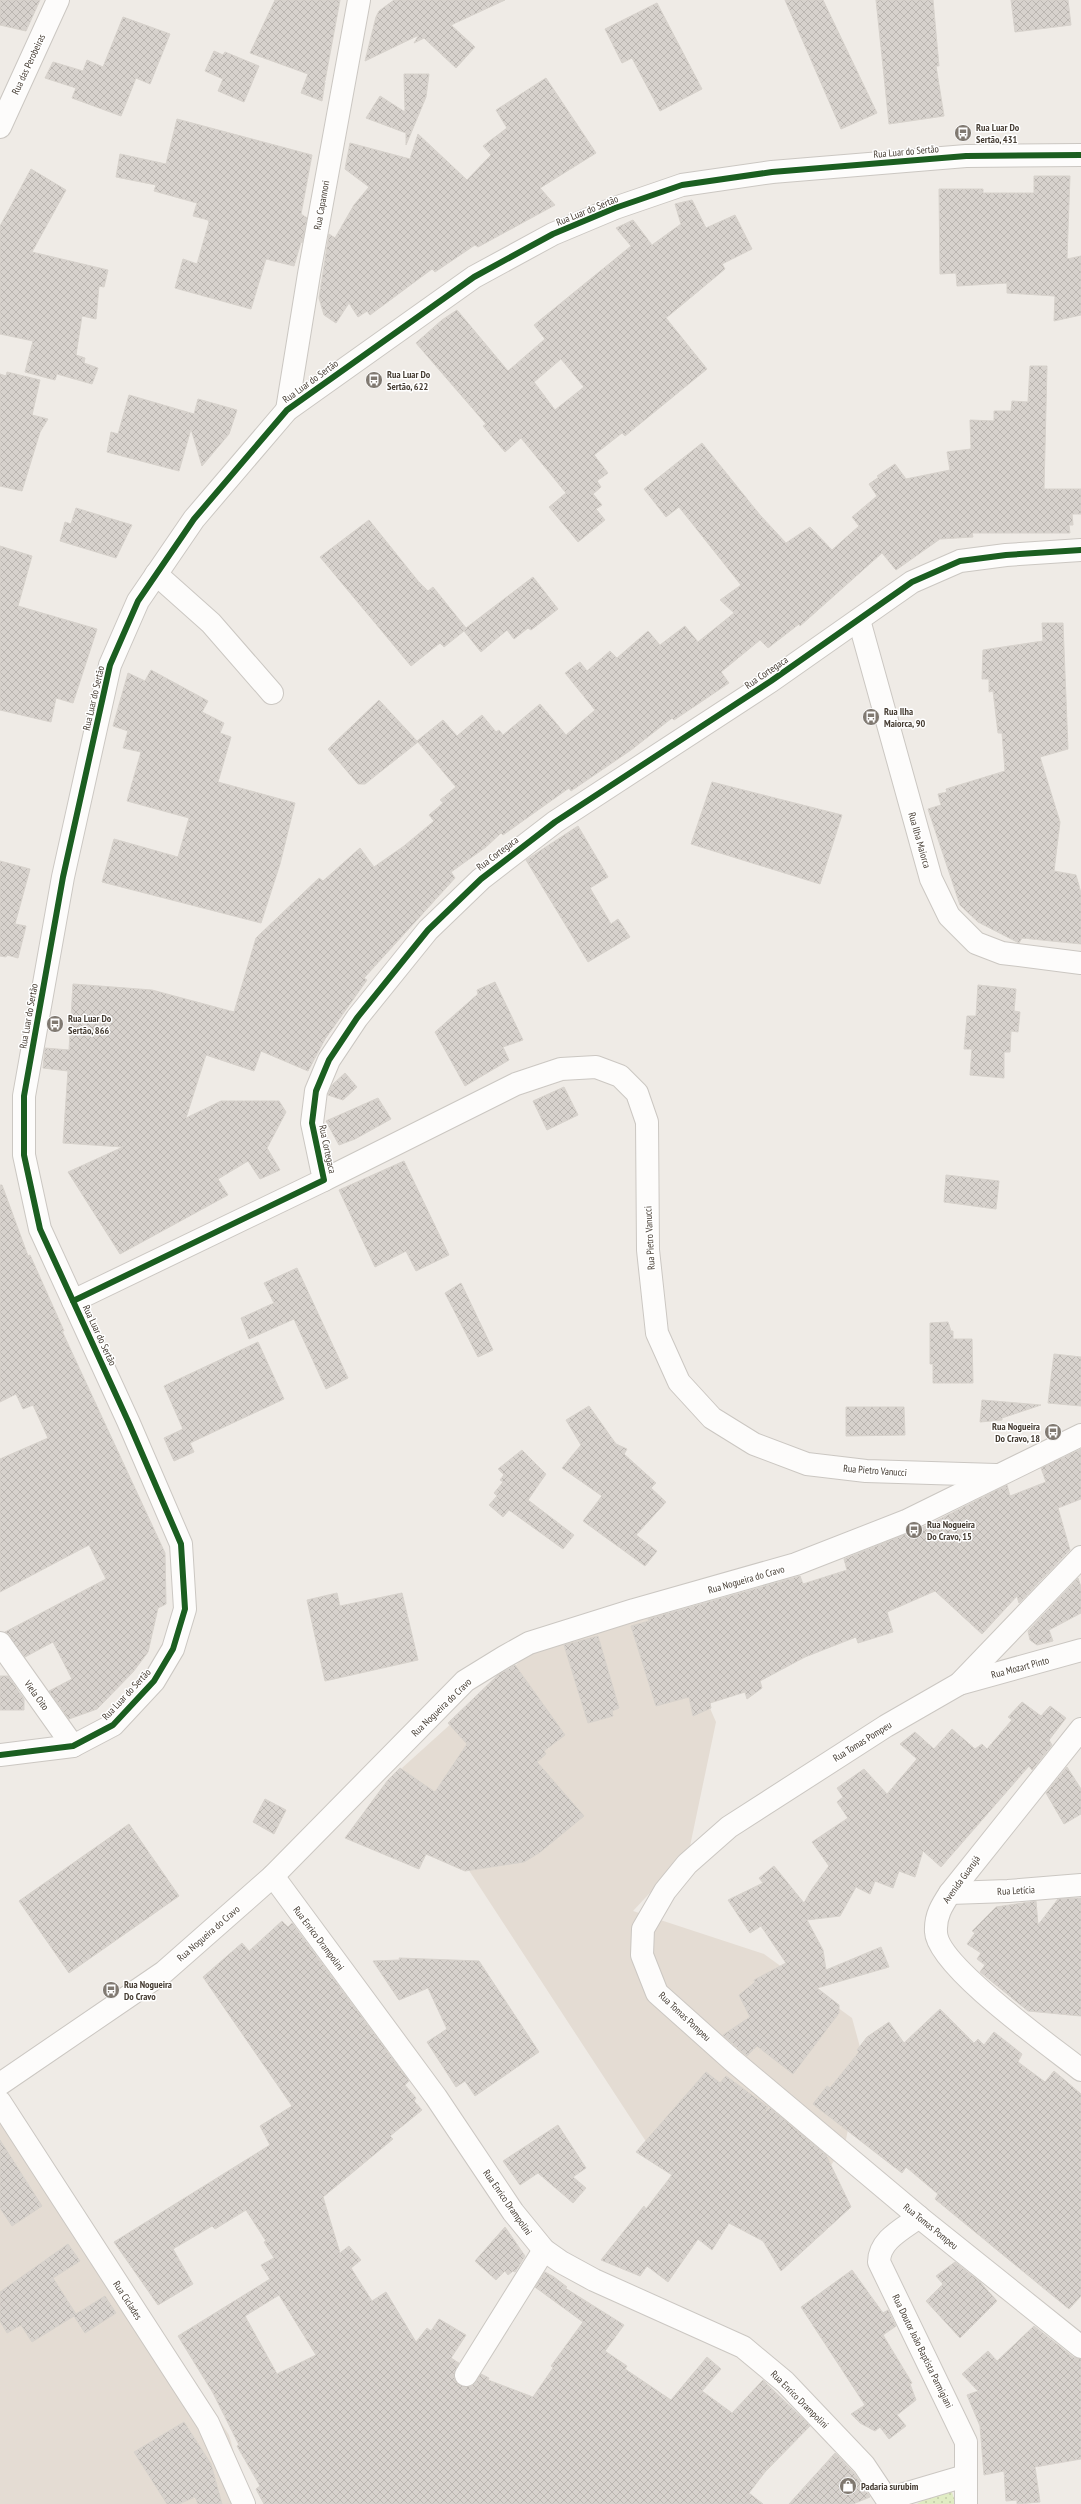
<svg xmlns="http://www.w3.org/2000/svg" width="1081" height="2504" viewBox="0 0 1081 2504" font-family="'PT Sans Narrow',sans-serif">
<style>
.residential{fill:#e4dcd3}
.grass{fill:url(#grass-dots)}
.building{fill:url(#building-cross-hatch);stroke:#d7d2cc;fill-rule:evenodd}
.lines{fill:none;stroke-linecap:round;stroke-linejoin:round}
.street-casing{stroke:#cbc7c2;stroke-width:24}
.street{stroke:#fdfcfb;stroke-width:22}
.cycleway-casing{stroke:#fff;stroke-width:8}
.cycleway{stroke:#1b5e20;stroke-width:6}
.labels{text-anchor:middle;stroke-width:3;stroke-linejoin:round;paint-order:stroke}
.street-label{font-size:10px;fill:#453c32;stroke:#fff}
.poi-label{font-size:10px;font-weight:bold;fill:#453c32;stroke:#fff;text-anchor:start}
</style>
<defs>
<pattern id="grass-dots" width="8" height="8" patternUnits="userSpaceOnUse"><rect width="8" height="8" fill="#e0ecc3"/><path d="M2 2h.1M6 6h.1" fill="none" stroke="#c2cba8" stroke-width="1.8" stroke-linecap="round"/></pattern>
<pattern id="building-cross-hatch" width="8" height="8" patternUnits="userSpaceOnUse"><rect width="8" height="8" fill="#d7d2cd"/><path d="M0 0l8 8M0 8l8-8" fill="none" stroke="#bab5b0"/></pattern>
</defs>
<rect width="100%" height="100%" fill="#efebe6"/>
<g class="residential">
<polygon points="665,1606 716,1722 689,1851 633,1911 764,1954 852,2018 863,2058 845,2144 785,2235 660,2163 402,1768 536,1647"/>
<polygon points="0,2087 229,2435 248,2504 0,2504"/>
</g>
<polygon class="grass" points="949,2484 956,2504 917,2504"/>
<g class="building">
<polygon points="0,0 40,0 26,31 0,25"/>
<polygon points="275,0 340,0 325,81 323,80 325,82 322,101 301,93 308,74 250,53"/>
<polygon points="394,0 505,0 451,25 475,47 456,68 424,38 414,43 419,35 365,61 376,17 379,11"/>
<polygon points="785,0 823,0 877,113 841,129"/>
<polygon points="876,0 933,0 939,66 936,66 944,116 889,124"/>
<polygon points="1011,0 1068,0 1071,25 1015,32"/>
<polygon points="657,3 702,89 660,111 632,58 622,63 605,29"/>
<polygon points="123,17 170,34 150,84 136,78 121,116 72,98 76,88 45,78 53,62 83,71 87,60 103,67"/>
<polygon points="214,51 223,55 225,52 259,66 244,102 218,91 223,79 205,71"/>
<polygon points="404,74 429,74 426,97 406,145 406,133 366,118 380,96 405,112"/>
<polygon points="546,78 596,153 540,188 555,205 478,247 475,245 435,272 432,269 370,315 367,311 358,317 349,303 336,323 324,315 319,298 329,234 335,238 354,205 369,187 345,169 350,143 410,159 418,134 467,180 491,155 483,146 507,128 496,110"/>
<polygon points="177,119 312,155 301,214 307,218 302,243 301,242 294,266 266,259 251,309 175,288 183,259 197,264 209,222 208,220 193,216 197,203 154,191 156,185 116,177 120,154 166,164"/>
<polygon points="31,169 66,190 32,252 108,270 104,287 99,286 96,319 82,316 76,355 85,358 84,363 98,368 92,384 57,374 55,380 25,372 33,341 0,334 0,226"/>
<polygon points="1034,176 1070,176 1067,259 1081,256 1081,315 1054,321 1055,296 1007,293 1007,283 957,286 956,273 940,274 939,189 983,189 983,193 1034,193"/>
<path d="M692,200l14,28 29,-13 17,34 -30,15 3,5 -59,49 41,51 -82,67 -3,-3 -28,22 14,18 -11,8 4,6 -8,7 9,11 -6,4 9,11 -27,22 -29,-35 17,-14 -45,-55 -16,14 -22,-26 3,-2 -70,-81 26,-23 15,-10 51,61 37,-32 -11,-14 97,-79 -15,-18 17,-8 19,25 29,-21 -6,-20zM561,359l23,28 -29,23 -21,-28z"/>
<polygon points="1030,366 1047,366 1044,489 1081,489 1081,514 1072,514 1073,525 1069,525 1070,533 972,533 973,537 940,539 896,570 882,553 800,626 799,624 768,648 760,640 721,672 729,683 689,710 674,720 672,718 631,750 571,791 569,788 503,835 501,833 486,847 451,872 455,878 364,978 367,980 325,1039 308,1071 261,1051 254,1071 206,1055 186,1118 221,1101 279,1101 286,1112 267,1148 280,1170 260,1179 248,1161 218,1179 228,1195 120,1254 68,1172 123,1147 63,1143 68,1071 43,1068 45,1048 69,1050 73,984 152,990 234,1012 256,938 319,878 323,881 360,848 374,867 404,846 434,821 429,815 443,803 440,800 456,787 418,742 365,784 358,784 328,749 379,700 417,741 443,720 457,736 482,715 496,732 499,730 503,735 540,704 566,735 595,710 565,673 580,662 587,671 610,651 617,658 648,631 660,645 685,626 698,642 734,613 720,600 741,585 679,507 666,517 644,489 702,443 760,515 786,543 810,527 832,550 859,526 852,517 877,496 869,484 879,477 877,476 895,464 906,479 950,470 947,452 971,449 970,420 994,421 994,411 1011,411 1012,401 1028,402"/>
<polygon points="7,372 40,380 32,415 48,419 40,432 22,491 0,486 0,374 6,376"/>
<polygon points="129,395 194,414 198,399 237,410 229,434 202,466 191,429 179,471 107,452 111,432 118,434"/>
<polygon points="76,508 132,525 116,558 60,541 65,522 71,524"/>
<polygon points="369,520 418,581 428,591 433,587 466,628 533,577 558,609 531,630 528,628 514,639 507,630 481,652 464,631 444,647 440,643 411,666 320,557"/>
<polygon points="0,546 32,556 18,606 97,629 73,703 56,698 51,722 0,710"/>
<polygon points="1042,623 1063,623 1068,749 1040,757 1060,822 1054,871 1076,875 1081,893 1081,944 1022,938 1019,943 978,922 960,905 928,809 941,805 938,794 947,792 946,789 1005,771 1002,733 998,733 993,691 989,692 989,679 982,679 983,650 1043,641"/>
<polygon points="151,670 208,701 202,712 224,723 220,733 231,737 218,782 295,803 280,864 261,923 102,882 114,839 178,857 189,818 127,801 141,752 123,748 128,731 113,726 128,673 145,681"/>
<polygon points="712,782 842,815 820,884 691,844"/>
<polygon points="578,826 608,877 590,888 611,924 618,919 630,937 588,962 526,860"/>
<polygon points="0,861 30,869 15,924 26,926 18,958 7,955 6,957 0,956"/>
<polygon points="495,982 523,1040 503,1047 509,1060 465,1086 435,1032 478,994 477,990"/>
<polygon points="978,985 1016,989 1014,1011 1020,1012 1018,1032 1011,1031 1010,1052 1004,1052 1004,1078 970,1075 972,1049 964,1049 967,1016 976,1016"/>
<polygon points="345,1073 357,1087 343,1100 328,1095 332,1085"/>
<polygon points="564,1087 578,1115 547,1130 533,1101"/>
<polygon points="378,1098 391,1119 355,1139 339,1145 326,1121"/>
<polygon points="404,1161 449,1255 416,1271 406,1251 375,1267 339,1190"/>
<polygon points="946,1175 999,1181 996,1209 944,1202"/>
<polygon points="0,1185 2,1185 28,1256 30,1255 64,1331 62,1331 165,1553 166,1604 158,1608 148,1652 133,1672 97,1709 69,1719 49,1691 72,1679 53,1642 25,1657 5,1632 106,1579 89,1545 0,1592 0,1459 48,1438 33,1405 23,1409 16,1394 0,1402"/>
<polygon points="297,1268 348,1378 326,1389 294,1319 249,1339 241,1318 274,1303 264,1283"/>
<polygon points="461,1283 493,1350 478,1357 445,1293"/>
<polygon points="948,1322 951,1331 953,1331 953,1339 972,1339 973,1383 933,1383 933,1364 930,1364 930,1323"/>
<polygon points="258,1342 284,1399 190,1443 194,1452 174,1461 164,1438 183,1429 164,1386"/>
<polygon points="1054,1354 1081,1357 1081,1406 1048,1403"/>
<polygon points="982,1400 1041,1405 1002,1418 1002,1420 980,1422"/>
<polygon points="589,1406 616,1444 627,1449 624,1454 656,1483 651,1488 666,1502 636,1535 657,1551 645,1566 583,1521 602,1496 562,1468 581,1445 566,1420"/>
<polygon points="846,1407 904,1407 905,1435 846,1436"/>
<polygon points="1081,1449 1081,1499 1058,1508 1070,1550 1019,1603 1017,1596 982,1634 935,1591 887,1612 893,1632 858,1643 856,1637 805,1657 760,1681 762,1688 747,1699 745,1692 710,1703 711,1708 693,1716 689,1697 656,1706 631,1626 649,1621 648,1619 800,1576 803,1584 847,1570 844,1559 926,1526 1007,1485 1010,1496 1046,1482 1041,1468"/>
<polygon points="522,1450 546,1474 528,1500 574,1535 563,1549 509,1510 503,1517 489,1505 497,1496 494,1493 503,1482 500,1480 504,1475 498,1469"/>
<polygon points="1078,1578 1081,1587 1081,1613 1049,1630 1053,1641 1037,1645 1030,1640 1028,1631"/>
<polygon points="337,1593 340,1606 402,1593 418,1660 325,1681 307,1600"/>
<polygon points="598,1636 619,1708 612,1711 613,1716 588,1723 564,1645"/>
<polygon points="515,1665 565,1735 544,1751 546,1754 537,1762 584,1816 539,1853 524,1862 465,1871 426,1854 419,1869 345,1838 388,1780 400,1768 435,1792 467,1744 448,1723 498,1675"/>
<polygon points="0,1676 8,1676 24,1699 24,1710 0,1710"/>
<polygon points="1022,1702 1041,1716 1050,1706 1066,1718 1049,1740 1052,1745 1032,1770 1029,1766 941,1867 923,1851 915,1877 899,1871 893,1888 875,1881 870,1894 856,1887 840,1916 807,1920 823,1950 826,1970 881,1947 889,1967 817,1988 839,2005 839,2013 793,2074 757,2046 747,2056 723,2035 750,2017 739,1995 755,1982 754,1980 786,1963 761,1926 750,1933 728,1900 763,1883 759,1878 774,1866 804,1903 812,1889 829,1866 812,1842 848,1818 837,1802 843,1797 837,1788 864,1769 887,1794 917,1759 900,1744 915,1732 934,1749 952,1729 975,1749 982,1744 987,1749 1012,1720 1008,1717"/>
<polygon points="1067,1767 1081,1789 1081,1814 1064,1824 1046,1793"/>
<polygon points="265,1799 286,1810 274,1834 253,1822"/>
<polygon points="129,1824 179,1896 69,1973 19,1901"/>
<polygon points="1081,1898 1081,2016 1028,2011 980,1972 985,1965 977,1959 981,1953 967,1944 975,1933 972,1931 996,1907 1036,1901 1038,1925 1058,1899"/>
<path d="M282,1921l6,6 4,-4 117,158 -4,4 11,13 -2,3 8,9 -32,26 3,3 -70,58 17,56 9,-7 12,14 -10,8 21,33 14,-9 30,50 11,-14 4,3 8,-12 27,16 -15,23 8,5 -5,11 1,7 10,6 7,-1 9,-12 8,4 -1,2 45,17 20,-29 -2,-2 32,-44 -48,-35 10,-15 9,5 13,10 -2,1 59,37 -19,26 22,15 -2,3 46,31 36,-43 14,12 -19,22 30,22 31,-33 47,46 -45,46 -16,21 14,11h-499l-8,-15 4,-3 -23,-40 2,-1 -26,-52 -35,-57 92,-57 -9,-14 13,-7 -10,-16 2,-1 -20,-31 -31,19 -3,-3 -39,23 20,35 -35,21 -44,-63 156,-97 -10,-19 32,-20 -89,-129 39,-34 7,8zM279,2295l37,60 -39,19 -32,-58z"/>
<polygon points="399,1958 479,1961 539,2052 475,2096 465,2081 456,2087 427,2042 447,2029 428,1988 399,2000 373,1961 400,1960"/>
<polygon points="940,2009 974,2043 978,2039 984,2045 994,2032 1022,2054 1018,2062 1045,2082 1054,2071 1081,2094 1081,2296 1069,2309 935,2199 938,2194 906,2167 902,2173 813,2104 827,2086 830,2088 859,2052 857,2050 867,2037 889,2022 904,2043"/>
<polygon points="706,2072 720,2083 726,2076 768,2107 763,2114 770,2108 826,2155 851,2207 781,2271 763,2241 729,2223 712,2250 698,2239 668,2282 647,2266 640,2276 601,2260 644,2206 646,2209 672,2175 636,2152"/>
<polygon points="558,2125 586,2168 573,2177 586,2188 573,2203 538,2173 520,2185 503,2161"/>
<polygon points="0,2140 42,2206 12,2226 0,2208"/>
<polygon points="505,2227 525,2256 515,2272 513,2271 508,2275 505,2271 496,2280 475,2261"/>
<polygon points="68,2244 80,2261 53,2278 76,2314 105,2296 116,2313 85,2333 74,2316 32,2342 21,2325 7,2333 0,2321 0,2292"/>
<polygon points="955,2262 980,2282 997,2301 960,2338 926,2301 943,2284 936,2276"/>
<polygon points="852,2270 883,2313 888,2310 896,2326 883,2335 912,2383 910,2384 916,2400 897,2415 906,2426 889,2439 880,2427 875,2431 860,2423 851,2414 865,2405 801,2307"/>
<polygon points="1034,2326 1073,2357 1081,2359 1081,2459 1035,2467 1040,2502 1017,2504 1017,2500 1006,2501 1004,2471 984,2475 980,2426 967,2395 978,2391 962,2374 988,2351 997,2361"/>
<polygon points="184,2422 211,2464 222,2504 198,2504 195,2497 179,2504 167,2504 134,2452"/>
<polygon points="835,2453 854,2473 870,2497 853,2504 789,2504"/>
</g>
<g class="lines">
<g class="street-casing">
<g id="street">
<polyline points="0,127 58,0"/>
<polyline points="287,410 309,274 359,0"/>
<polyline points="156,574 211,623 272,693"/>
<polyline points="859,620 931,879 949,916 976,943 1002,953 1081,963"/>
<polyline points="324,1180 516,1084 561,1069 596,1067 620,1076 637,1093 647,1122 648,1250 657,1333 679,1382 712,1418 754,1444 807,1464 866,1471 996,1475"/>
<polyline points="73,1301 324,1180 312,1123 316,1091 329,1060 357,1018 428,930 481,879 555,822 771,681 912,582 960,561 1006,555 1081,550"/>
<polyline points="1081,1557 959,1684 886,1726 729,1827 687,1864 665,1891 643,1929 642,1955 657,1993 732,2060 919,2217 1081,2347"/>
<polyline points="0,1643 73,1746"/>
<polyline points="959,1684 1081,1650"/>
<path d="M1081,1729l-131,164c-8,12 -15,23 -14,39 1,34 116,115 145,138"/>
<polyline points="0,1755 73,1746 113,1725 154,1681 173,1649 185,1609 181,1544 128,1421 40,1229 24,1155 24,1096 63,877 110,665 138,601 194,519 287,410 474,277 553,234 615,208 682,185 772,172 966,156 1081,155"/>
<polyline points="273,1876 436,2097 513,2212 544,2250 561,2262 594,2280 743,2347 785,2382 864,2465 890,2504"/>
<polyline points="950,1893 1008,1891 1081,1885"/>
<polyline points="0,2084 164,1972 273,1876 465,1681 504,1657 529,1643 634,1610 796,1564 906,1521 1081,1435"/>
<polyline points="0,2102 208,2423 244,2504"/>
<path d="M919,2217c-16,12 -40,23 -40,45l87,180v62"/>
<polyline points="466,2375 544,2250"/>
<polyline points="887,2499 965,2476"/>
</g>
</g>
<use href="#street" class="street"/>
<g class="cycleway-casing">
<g id="cycleway">
<polyline points="73,1301 324,1180 312,1123 316,1091 329,1060 357,1018 428,930 481,879 555,822 771,681 912,582 960,561 1006,555 1081,550"/>
<polyline points="0,1755 73,1746 113,1725 154,1681 173,1649 185,1609 181,1544 128,1421 40,1229 24,1155 24,1096 63,877 110,665 138,601 194,519 287,410 474,277 553,234 615,208 682,185 772,172 966,156 1081,155"/>
</g>
</g>
<use href="#cycleway" class="cycleway"/>
</g>
<defs>
<g id="bus-disc" transform="scale(0.9)"><circle r="9.5" fill="#807971" stroke="#fff"/><path d="M-5-6H5V4H4V6H2V4H-2V6H-4V4H-5ZM-3.5-4V0h7V-4ZM-3.5 1.2v1.5H-2V1.2ZM2 1.2v1.5H3.5V1.2Z" fill="#fff"/></g>
<g id="shop-disc" transform="scale(0.9)"><circle r="9.5" fill="#807971" stroke="#fff"/><path d="M-5-2.5h2.3a2.7 3.5 0 0 1 5.4 0H5L5.5 6h-11ZM-1.5-2.5h3a1.5 2.3 0 0 0-3 0Z" fill="#fff"/></g>
</defs>
<g fill-rule="evenodd">
<use href="#bus-disc" x="963" y="133"/>
<use href="#bus-disc" x="374" y="380"/>
<use href="#bus-disc" x="871" y="717"/>
<use href="#bus-disc" x="55" y="1024"/>
<use href="#bus-disc" x="1053" y="1432"/>
<use href="#bus-disc" x="914" y="1530"/>
<use href="#bus-disc" x="111" y="1990"/>
<use href="#shop-disc" x="848" y="2486"/>
</g>
<g class="labels">
<g class="street-label">
<text transform="translate(28 64) rotate(-65)" y="4">Rua das Perobeiras</text>
<text transform="translate(906 151) rotate(-5)" y="4">Rua Luar do Sertão</text>
<text transform="translate(321 205) rotate(-80)" y="4">Rua Capannori</text>
<text transform="translate(587 210) rotate(-22)" y="4">Rua Luar do Sertão</text>
<text transform="translate(310 381) rotate(-36)" y="4">Rua Luar do Sertão</text>
<text transform="translate(766 672) rotate(-34)" y="4">Rua Cortegaca</text>
<text transform="translate(93 698) rotate(-77)" y="4">Rua Luar do Sertão</text>
<text transform="translate(920 840) rotate(74)" y="4">Rua Ilha Maiorca</text>
<text transform="translate(497 853) rotate(-37)" y="4">Rua Cortegaca</text>
<text transform="translate(28 1016) rotate(-80)" y="4">Rua Luar do Sertão</text>
<text transform="translate(328 1149) rotate(78)" y="4">Rua Cortegaca</text>
<text transform="translate(649 1238) rotate(-93)" y="4">Rua Pietro Vanucci</text>
<text transform="translate(100 1335) rotate(65)" y="4">Rua Luar do Sertão</text>
<text transform="translate(875 1470) rotate(4)" y="4">Rua Pietro Vanucci</text>
<text transform="translate(746 1579) rotate(-16)" y="4">Rua Nogueira do Cravo</text>
<text transform="translate(1020 1667) rotate(-15)" y="4">Rua Mozart Pinto</text>
<text transform="translate(126 1694) rotate(-47)" y="4">Rua Luar do Sertão</text>
<text transform="translate(37 1695) rotate(54)" y="4">Viela Oito</text>
<text transform="translate(441 1707) rotate(-44)" y="4">Rua Nogueira do Cravo</text>
<text transform="translate(862 1741) rotate(-32)" y="4">Rua Tomas Pompeu</text>
<text transform="translate(961 1879) rotate(-54)" y="4">Avenida Guarujá</text>
<text transform="translate(1016 1890) rotate(-3)" y="4">Rua Letícia</text>
<text transform="translate(208 1933) rotate(-41)" y="4">Rua Nogueira do Cravo</text>
<text transform="translate(319 1938) rotate(53)" y="4">Rua Enrico Drampolini</text>
<text transform="translate(685 2016) rotate(43)" y="4">Rua Tomas Pompeu</text>
<text transform="translate(508 2202) rotate(55)" y="4">Rua Enrico Drampolini</text>
<text transform="translate(931 2226) rotate(39)" y="4">Rua Tomas Pompeu</text>
<text transform="translate(128 2300) rotate(57)" y="4">Rua Ciclades</text>
<text transform="translate(923 2351) rotate(64)" y="4">Rua Doutor João Baptista Parmigiani</text>
<text transform="translate(800 2399) rotate(45)" y="4">Rua Enrico Drampolini</text>
</g>
<g class="poi-label">
<text x="976" y="131">Rua Luar Do<tspan x="976" dy="12">Sertão, 431</tspan></text>
<text x="387" y="378">Rua Luar Do<tspan x="387" dy="12">Sertão, 622</tspan></text>
<text x="884" y="715">Rua Ilha<tspan x="884" dy="12">Maiorca, 90</tspan></text>
<text x="68" y="1022">Rua Luar Do<tspan x="68" dy="12">Sertão, 866</tspan></text>
<text x="1040" y="1430" text-anchor="end">Rua Nogueira<tspan x="1040" dy="12">Do Cravo, 18</tspan></text>
<text x="927" y="1528">Rua Nogueira<tspan x="927" dy="12">Do Cravo, 15</tspan></text>
<text x="124" y="1988">Rua Nogueira<tspan x="124" dy="12">Do Cravo</tspan></text>
<text x="861" y="2490">Padaria surubim</text>
</g>
</g>
</svg>
